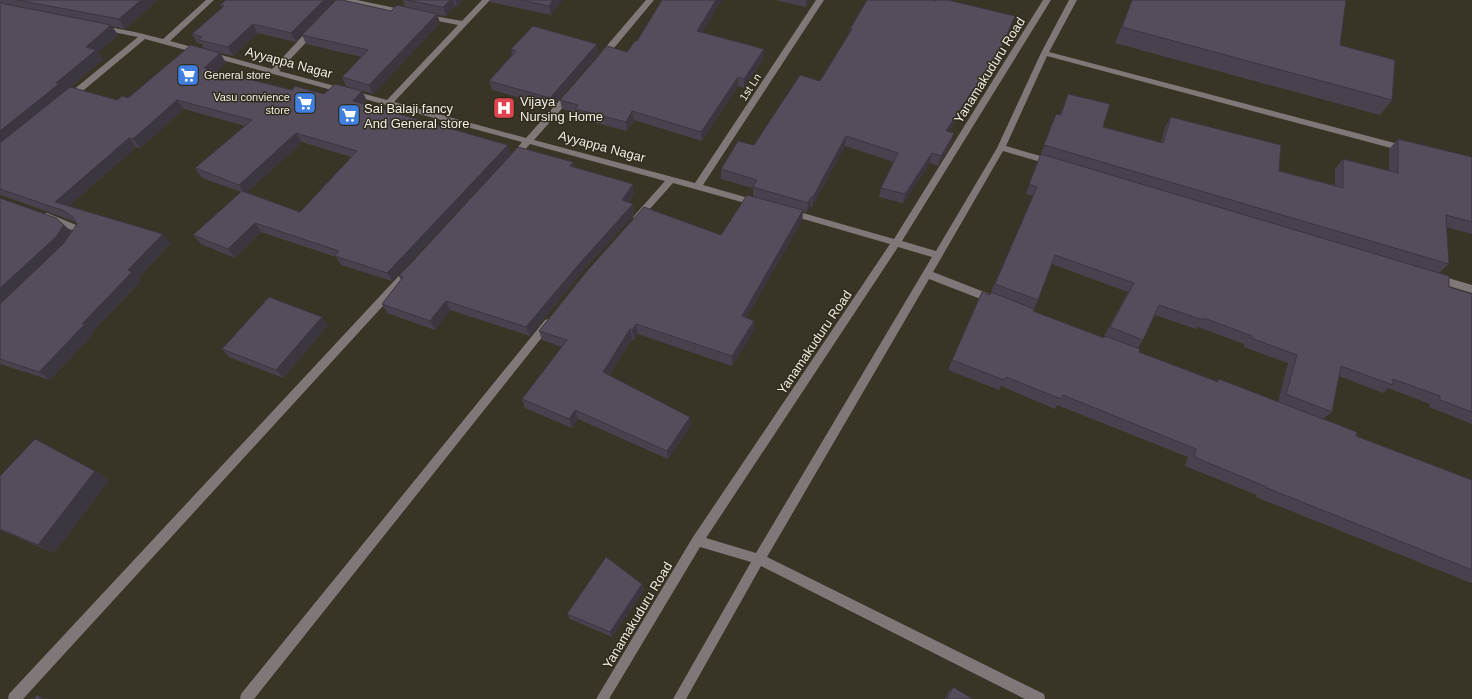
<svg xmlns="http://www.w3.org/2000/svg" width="1472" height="699" viewBox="0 0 1472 699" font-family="Helvetica,sans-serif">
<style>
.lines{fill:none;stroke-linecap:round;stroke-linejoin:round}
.minor{fill:#807778;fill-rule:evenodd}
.wall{fill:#49424e;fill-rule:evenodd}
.shaded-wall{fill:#3c3640}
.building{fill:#554d5b;stroke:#3c3640}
.labels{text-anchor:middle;stroke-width:3;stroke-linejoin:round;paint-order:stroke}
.far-poi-label{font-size:11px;fill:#f0eee4;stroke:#2f2b1d;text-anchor:start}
.far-street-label{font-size:11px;fill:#f0eee4;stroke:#2f2b1d}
.street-label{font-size:13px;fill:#f0eee4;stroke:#2f2b1d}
.poi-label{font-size:13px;fill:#f0eee4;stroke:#2f2b1d;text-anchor:start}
</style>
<rect width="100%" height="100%" fill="#393526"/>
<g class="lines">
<g class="minor">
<polygon points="206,0 214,0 170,41 272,69 310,28 316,28 316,32 279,71 387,100 458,25 423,18 423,14 462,21 482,0 490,0 394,102 526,138 567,92 570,91 574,94 573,96 534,140 695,183 816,0 824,0 703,185 759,201 760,203 759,205 756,206 673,183 640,220 637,221 633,218 634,216 665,181 530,144 517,159 514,160 510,157 522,142 145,39 73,99 67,99 67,95 138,37 98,29 98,25 135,32 163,39"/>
<polygon points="342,0 357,0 405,10 409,12 405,14 346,2"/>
<polygon points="646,0 654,0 604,60 598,60 598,56"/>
<path d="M1043,0h8l-149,241 34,10 61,-103 44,-95 28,-53h8l-28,52 357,94 4,3 -4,3 -359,-96 -41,90 48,14 1,2 -4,3 -48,-14 -70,121 64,25 2,3 -2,3h-6l-62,-24 -162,278 277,137 1,5h-20l-264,-133 -75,133h-13l78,-137 -51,-15 -91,152h-13l97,-162 197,-293 -104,-30 -1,-2 1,-2 3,-1 105,30zM898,247l34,10 -176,296 -50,-15z"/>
<polygon points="47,213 81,227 85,234 81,240 75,240 73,238 75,234 74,231 44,218 43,216 44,214"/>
<polygon points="410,266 413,267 415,270 413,273 23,699 8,699 9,694 407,267"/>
<polygon points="1438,275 1472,285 1472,293 1435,282 1433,279 1435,276"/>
<polygon points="548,319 551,320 553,323 551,326 254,699 240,699 241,694 545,320"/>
</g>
</g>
<g class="wall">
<path d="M0,0h158l-33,29 -13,-3 6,9 -20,17 5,7 -32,28 46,13 11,-2 92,-45 6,10 -9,8 75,19 32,4 38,-3 5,10 -3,3 144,41 3,9 -119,127 -51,-16 -5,-8 -75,-25 -26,26 -34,-14 -8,-9 48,-43 -39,-14 -7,-10 50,-42 -61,-17 -44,39 -4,-1 -67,59 102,37 -33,35 3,3 -48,50 1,2 -44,47 -50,-16v-166l64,27 8,7 5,-8v-1l-4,-2 -72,-26h-1zM302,142l49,15 -51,55 -53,-20z"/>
<polygon points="403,0 463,0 457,7 455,6 446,16 437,15 440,23 373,94 346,86 342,77 362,57 306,44 302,35 296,42 257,33 233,56 204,49 202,44 197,43 192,34 222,8 220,5 330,4 331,5 391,11 405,7"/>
<polygon points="490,0 562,0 551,15 490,2"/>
<polygon points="775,0 810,0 806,7"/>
<polygon points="1132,0 1346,0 1340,45 1392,100 1380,115 1115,43"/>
<polygon points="1011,26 990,77 986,76 976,99 971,98 949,131 954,133 951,143 948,149 938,166 930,163 903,203 879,197 881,188 894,162 845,146 812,207 810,206 807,212 803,211 802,221 746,318 754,321 754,331 732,366 638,334 634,340 632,339 609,376 691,426 668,459 578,419 572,428 525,408 522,399 562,347 542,340 539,331 721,235 753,196 753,188 721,179 721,169 754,145 820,81 849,33 850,29"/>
<polygon points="702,33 764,58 744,88 738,86 702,141 634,120 627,131 577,118 576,113 562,109 560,100 627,52 637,41"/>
<polygon points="511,49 599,53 552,107 492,90 489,81 512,55"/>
<path d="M1068,94l35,33 58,16 4,-16 6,-10 108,54 56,14v-16l8,-10 46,12v-22l9,-10 74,18v77l-26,-7 3,37 -10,9 10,14 23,7v130l-43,-17 1,-3 -42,-16 -5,5 -44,-17 -7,36 -9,7 33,17 116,44v102l-1,1 -215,-86 1,-2 -72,-29 3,-9 -131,-52 -2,4 -54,-23 -2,4 -51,-20 4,-10 39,-68 42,-96 -7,-2 26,-70 8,-9zM1052,264l76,28 -24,44h1l-1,2 -71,-27 1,-2 4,-9zM1155,315l41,14 2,-2 46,17v3l44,16 -10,39 -59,-23 -2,2 -78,-29 -1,-4 5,-8z"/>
<polygon points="573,162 575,168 634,194 629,202 633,204 634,214 581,273 530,336 450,310 435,330 387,313 382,304 401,280 399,276"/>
<polygon points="328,325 283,378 229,357 222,349"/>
<polygon points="95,471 109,480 54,553 0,530 0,476"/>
<polygon points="642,584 644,590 612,637 570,619 567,614"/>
<polygon points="953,687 973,699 945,699 949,691"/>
</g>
<g class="shaded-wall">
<polygon points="141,0 158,0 125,29 119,19"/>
<polygon points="324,0 334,0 330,4 331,6 296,42 291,33"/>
<polygon points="450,0 453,0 455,6 446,16 443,7"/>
<polygon points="455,0 463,0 457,7"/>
<polygon points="553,0 562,0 551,15 549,6"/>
<polygon points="716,0 722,0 698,40 697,31"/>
<polygon points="806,0 810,0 806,7"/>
<polygon points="437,14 440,23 373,94 369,85"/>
<polygon points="1015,16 1011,26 990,77 993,67"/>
<polygon points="253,24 257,33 233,56 228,47"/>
<polygon points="111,25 118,35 98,52 103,59 0,148 0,131 56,83 86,47"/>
<polygon points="597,44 599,53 552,107 550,98"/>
<polygon points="764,49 764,58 744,88 744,79"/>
<polygon points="220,53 226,63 210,77 204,68"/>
<polygon points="989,66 986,76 976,99 979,89"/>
<polygon points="738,77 738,86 702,141 701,132"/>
<polygon points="974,88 971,98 944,140 946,131"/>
<polygon points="362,91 367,101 358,111 353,101"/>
<polygon points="177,100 184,109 140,148 133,139"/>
<polygon points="632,111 634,120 627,131 626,122"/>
<polygon points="296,133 302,142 245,194 239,185"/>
<polygon points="954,133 951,143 948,149 938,166 941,156"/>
<polygon points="846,136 845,146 812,207 813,197"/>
<polygon points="129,138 136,147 63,211 55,202"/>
<polygon points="508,145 511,154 392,281 387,273"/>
<polygon points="932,153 930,163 903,203 905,194"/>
<polygon points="573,162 576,172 570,166"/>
<polygon points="633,184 634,194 624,210 622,200"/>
<polygon points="811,197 810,206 807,212 808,203"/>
<polygon points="633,204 634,214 581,273 530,336 526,327 579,264"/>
<polygon points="803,210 802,221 742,325 742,316"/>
<polygon points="255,223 261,232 235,258 228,249"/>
<polygon points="64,225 73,234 0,307 0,288"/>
<polygon points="163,234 171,243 138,278 141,281 93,331 94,333 50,380 39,372 82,324 128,270"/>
<polygon points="446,301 450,310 435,330 430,321"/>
<polygon points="322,317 328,325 283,378 276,370"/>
<polygon points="754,321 754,331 732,366 732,356"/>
<polygon points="636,324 638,334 634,340 632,330"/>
<polygon points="630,329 632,339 605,382 603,372"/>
<polygon points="575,410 578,419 572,428 569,419"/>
<polygon points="690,417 691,426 668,459 667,451"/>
<polygon points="95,471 109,480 54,553 38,545"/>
<polygon points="642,584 644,590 612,637 610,632"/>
<polygon points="37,695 50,699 43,699"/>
</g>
<g class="building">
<polygon points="17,0 141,0 119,19"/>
<polygon points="226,0 324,0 291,33 253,24 228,47 199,40 202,37 192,34 224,6 220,5"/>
<polygon points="336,0 342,0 391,11 397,5 437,14 369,85 342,77 368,50 302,35"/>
<polygon points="406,0 450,0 443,7"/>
<polygon points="521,0 553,0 549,6"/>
<polygon points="662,0 716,0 697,31 764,49 744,79 738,77 701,132 632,111 626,122 575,109 578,105 560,100 607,46 627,52 635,41 637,41"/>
<polygon points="867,0 932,0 936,1 937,0 948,0 1015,16 993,67 989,66 979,89 974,88 946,131 954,133 951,139 941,156 932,153 905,194 881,188 898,153 846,136 813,197 811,197 808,203 753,187 757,180 721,169 738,141 754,145 800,75 820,81 852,29 850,29"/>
<polygon points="1132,0 1346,0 1340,45 1395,60 1392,100 1122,27"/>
<polygon points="0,3 111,25 86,47 96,50 56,83 59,84 0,131"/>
<polygon points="533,26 597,44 550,98 489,81 516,51 511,49"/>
<polygon points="191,45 220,53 204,68 292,90 295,86 324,94 335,84 362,91 353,101 508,145 387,273 335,256 339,251 255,223 228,249 193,235 242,191 300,212 357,151 296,133 239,185 195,168 252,120 177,100 133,139 129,138 55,202 163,234 128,270 132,272 82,324 85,324 39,372 0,359 0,304 64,243 77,224 73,217 64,211 0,189 0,143 70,87 117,100 122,96 128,98"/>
<polygon points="1068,94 1110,104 1103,127 1163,143 1171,117 1281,145 1279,171 1343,188 1343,159 1398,173 1398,139 1472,157 1472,222 1446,215 1449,264 1044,145 1056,114 1061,115"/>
<polygon points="518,147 573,162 570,166 633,184 622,200 633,204 579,264 526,327 446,301 430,321 382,304 403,277 399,276"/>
<polygon points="1041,154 1449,276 1449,287 1472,294 1472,412 1440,400 1440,396 1393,379 1393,385 1341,366 1332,412 1286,394 1297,355 1251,338 1252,336 1204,318 1203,320 1159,305 1143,340 1110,327 1134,283 1055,255 1038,300 995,284 1037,187 1029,184"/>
<polygon points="747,195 803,210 742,316 754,321 732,356 636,324 632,330 630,329 603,372 690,417 667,451 575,410 569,419 522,399 567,340 539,331 587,271 644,207 721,235"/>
<polygon points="0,198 56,218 64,225 56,237 0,288"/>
<polygon points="982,292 990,295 991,292 1034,309 1033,311 1104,338 1105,336 1140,349 1139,352 1218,382 1219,379 1357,432 1356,436 1472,480 1472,570 1267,488 1267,487 1194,457 1196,449 1063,395 1061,399 1006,377 1004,380 952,360"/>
<polygon points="269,297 322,317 276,370 222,349"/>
<polygon points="35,439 95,471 38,545 0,529 0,476"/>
<polygon points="606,557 642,584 610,632 567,614"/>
<polygon points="953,687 973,699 947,699"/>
<polygon points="37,695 43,699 34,699"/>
</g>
<defs>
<g id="supermarket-square" transform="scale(1.15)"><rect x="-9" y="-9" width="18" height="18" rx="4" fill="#3f7fe0" stroke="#2f2b1d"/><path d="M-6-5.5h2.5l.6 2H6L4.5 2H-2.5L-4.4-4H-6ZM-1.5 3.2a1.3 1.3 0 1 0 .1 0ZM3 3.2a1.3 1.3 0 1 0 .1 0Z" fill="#fff"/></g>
<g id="hospital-square" transform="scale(1.15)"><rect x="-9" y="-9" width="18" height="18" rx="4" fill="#e0444e" stroke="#2f2b1d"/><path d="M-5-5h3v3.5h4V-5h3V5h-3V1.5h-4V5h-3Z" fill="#fff"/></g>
</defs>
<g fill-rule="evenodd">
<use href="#supermarket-square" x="188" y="75"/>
<use href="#supermarket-square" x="305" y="103"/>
<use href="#hospital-square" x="504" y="108"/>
<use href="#supermarket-square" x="349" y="115"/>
</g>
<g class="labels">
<g class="far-poi-label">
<text x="204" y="79">General store</text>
<text x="290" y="101" text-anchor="end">Vasu convience<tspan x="290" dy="13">store</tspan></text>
</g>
<g class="far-street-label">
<text transform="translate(750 87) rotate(-57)" y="4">1st Ln</text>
</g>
<g class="street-label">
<text transform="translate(289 62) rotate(15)" y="5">Ayyappa Nagar</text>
<text transform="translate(989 70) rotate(-58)" y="5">Yanamakuduru Road</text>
<text transform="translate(602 146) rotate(15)" y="5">Ayyappa Nagar</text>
<text transform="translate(814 342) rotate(-56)" y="5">Yanamakuduru Road</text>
<text transform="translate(637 615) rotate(-59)" y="5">Yanamakuduru Road</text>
</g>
<g class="poi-label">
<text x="520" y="106">Vijaya<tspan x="520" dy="15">Nursing Home</tspan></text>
<text x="364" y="113">Sai Balaji fancy<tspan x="364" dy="15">And General store</tspan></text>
</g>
</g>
</svg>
